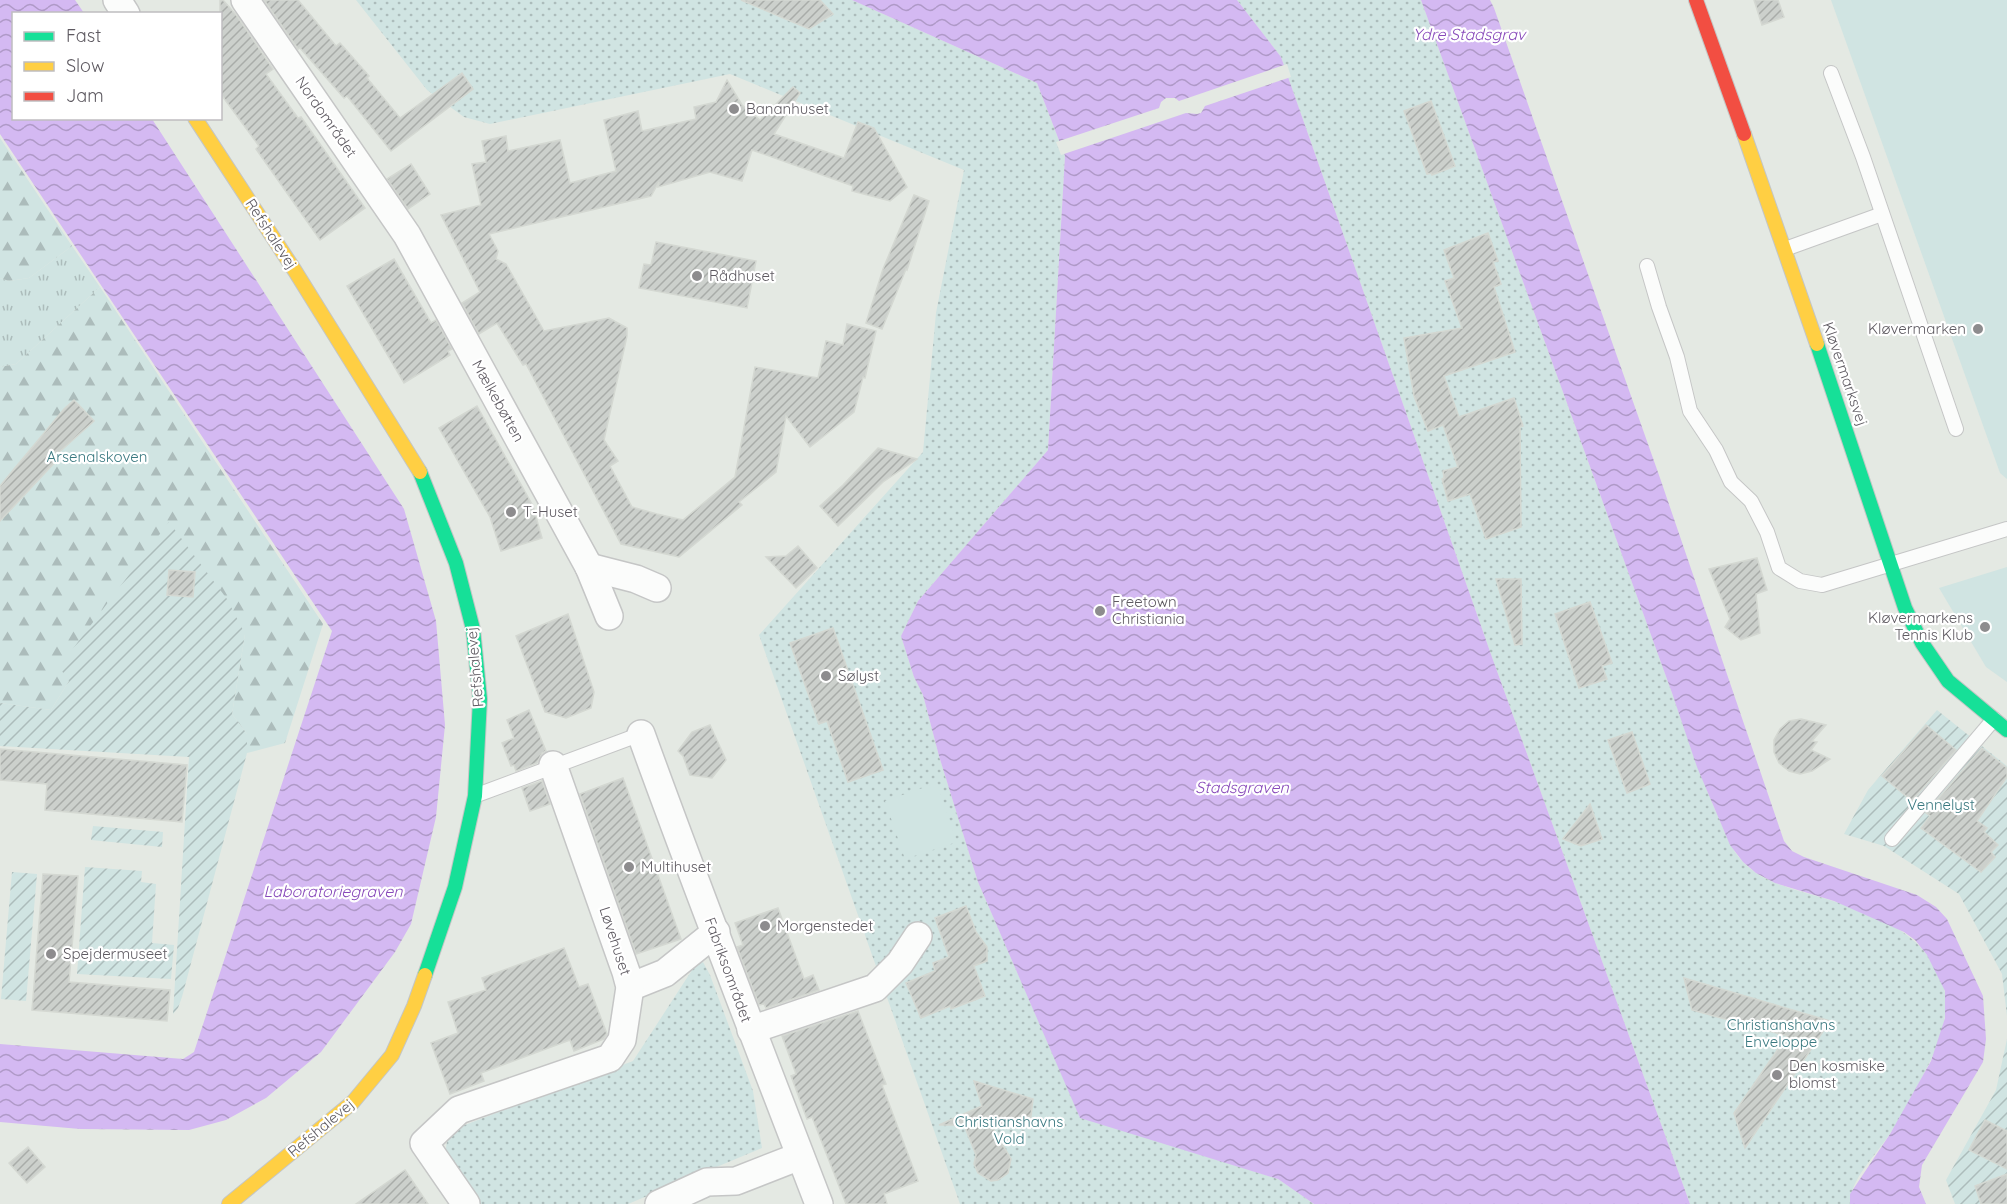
<svg xmlns="http://www.w3.org/2000/svg" width="2007" height="1204" viewBox="0 0 2007 1204" font-family="Quicksand,sans-serif">
<style>
.grass{fill:url(#grass-tufts)}
.forest{fill:url(#forest-firs)}
.park{fill:url(#park-dots)}
.garden{fill:url(#garden-furrows)}
.pitch{fill:#d0e4e2}
.water{fill:url(#water-waves)}
.pier{fill:#e4e9e3}
.building{fill:url(#building-hatch);stroke:#d4d8d2;stroke-width:1.5}
.lines{fill:none;stroke-linecap:round;stroke-linejoin:round}
.lane-casing{stroke:#c5c6c6;stroke-width:16}
.street-casing{stroke:#c5c6c6;stroke-width:30}
.fast-casing{stroke:#c4c6c5;stroke-width:16}
.slow-casing{stroke:#c4c6c5;stroke-width:16}
.jam-casing{stroke:#c4c6c5;stroke-width:16}
.lane{stroke:#fbfcfb;stroke-width:14}
.street{stroke:#fbfcfb;stroke-width:27}
.fast{stroke:#16e098;stroke-width:14}
.slow{stroke:#ffcf43;stroke-width:14}
.jam{stroke:#f24e42;stroke-width:14}
.poi-dot{fill:#8d8c8e;stroke:#fff;stroke-width:2}
.labels{text-anchor:middle;stroke-width:4.5;stroke-linejoin:round;paint-order:stroke}
.poi-label{font-size:15px;fill:#5e5a61;stroke:#fff;text-anchor:start}
.street-label{font-size:15px;fill:#5e5a61;stroke:#fff}
.park-label{font-size:15px;fill:#3a7980;stroke:#fff}
.water-label{font-size:16px;font-style:italic;fill:#8849ba;stroke:#fff}
</style>
<defs>
<pattern id="grass-tufts" width="24" height="20" patternUnits="userSpaceOnUse" patternTransform="scale(1.5)"><rect width="24" height="20" fill="#d0e4e2"/><path d="M3 7l-1-3M5 7V3M7 7l1-3M15 17l-1-3M17 17v-4M19 17l1-3" fill="none" stroke="#acbcbb"/></pattern>
<pattern id="forest-firs" width="22" height="20" patternUnits="userSpaceOnUse" patternTransform="scale(1.5)"><rect width="22" height="20" fill="#d0e4e2"/><path d="M5 1l3.5 6h-7zM16 11l3.5 6h-7z" fill="#acbcbb"/></pattern>
<pattern id="park-dots" width="8" height="8" patternUnits="userSpaceOnUse" patternTransform="scale(1.5)"><rect width="8" height="8" fill="#d0e4e2"/><path d="M2 2h.1M6 6h.1" fill="none" stroke="#acbcbb" stroke-width="1.8" stroke-linecap="round"/></pattern>
<pattern id="garden-furrows" width="10" height="10" patternUnits="userSpaceOnUse" patternTransform="scale(1.5)"><rect width="10" height="10" fill="#d0e4e2"/><path d="M-1 1l2-2M0 10L10 0M9 11l2-2" fill="none" stroke="#acbcbb"/></pattern>
<pattern id="water-waves" width="16" height="10" patternUnits="userSpaceOnUse" patternTransform="scale(1.5)"><rect width="16" height="10" fill="#d4b9f2"/><path d="M0 5q4-4 8 0t8 0" fill="none" stroke="#af99c7"/></pattern>
<pattern id="building-hatch" width="6" height="6" patternUnits="userSpaceOnUse" patternTransform="scale(1.5)"><rect width="6" height="6" fill="#ccd0cc"/><path d="M-1 1l2-2M0 6l6-6M5 7l2-2" fill="none" stroke="#a9aca9"/></pattern>
</defs>
<rect width="100%" height="100%" fill="#e4e9e3"/>
<polygon class="grass" points="72,246 100,287 16,364 0,367 0,278 9,281 29,278"/>
<g class="forest">
<polygon points="0,138 72,246 29,278 9,281 0,278"/>
<polygon points="100,287 323,624 285,743 247,753 247,734 232,714 245,634 69,681 51,710 0,703 0,367 16,364"/>
</g>
<g class="park">
<polygon points="356,0 852,0 1037,83 1065,156 1048,450 918,601 901,636 914,677 923,695 939,756 978,882 1080,1117 1278,1179 1314,1204 960,1204 759,635 923,452 936,313 964,170 730,74 490,124 464,117 427,90"/>
<path d="M1237,0h184l251,693c14,40 27,80 44,119 8,18 14,37 28,51 18,18 42,24 65,31 43,12 101,29 124,70 4,8 11,20 12,29 5,39 -19,77 -37,110 -7,12 -13,24 -21,35 -13,19 -37,42 -37,66h-160l-197,-544 -212,-603z"/>
<polygon points="703,962 710,975 753,1091 762,1148 628,1204 479,1204 445,1153 449,1131 633,1061 694,967"/>
</g>
<g class="garden">
<polygon points="169,522 227,599 245,634 232,714 247,734 247,753 182,997 178,1008 173,1014 189,757 0,746 0,703 51,710 69,681 59,667"/>
<polygon points="1937,710 2007,766 2007,1016 2002,974 1959,894 1884,846 1844,834 1868,790"/>
<polygon points="93,826 163,832 162,847 91,840"/>
<polygon points="85,867 142,871 141,882 156,884 152,943 174,945 171,979 77,974"/>
<polygon points="12,872 37,874 26,1001 1,999"/>
<polygon points="2007,1039 2007,1204 1955,1204 1946,1180 1996,1090"/>
</g>
<g class="pitch">
<polygon points="1831,0 2007,0 2007,479 2000,473"/>
<polygon points="2007,567 2007,682 1986,667 1939,588"/>
<polygon points="937,783 957,842 905,859 885,801"/>
</g>
<g class="water">
<polygon points="0,0 75,0 84,13 14,14 14,118 152,119 404,509 436,621 445,725 436,817 411,924 395,952 321,1052 266,1098 226,1120 189,1130 80,1129 0,1122 0,1044 183,1059 194,1052 332,631 0,134"/>
<polygon points="852,0 1237,0 1281,57 1493,660 1690,1204 1314,1204 1278,1179 1080,1118 978,882 939,756 923,695 914,677 901,636 918,601 1048,450 1065,156 1037,83"/>
<polygon points="1421,0 1490,0 1494,8 1660,478 1784,841 1792,851 1804,857 1917,895 1936,907 1947,919 1983,996 1986,1039 1983,1062 1922,1165 1919,1187 1926,1204 1850,1204 1850,1194 1890,1134 1931,1061 1945,1018 1945,991 1927,955 1915,940 1904,932 1834,901 1775,883 1756,873 1743,862 1730,845 1697,767 1672,693"/>
</g>
<polygon class="pier" points="1287,64 1291,77 1205,106 1201,113 1197,114 1186,113 1061,155 1056,142 1159,108 1161,102 1166,98 1175,98 1179,101"/>
<g class="building">
<polygon points="220,0 223,0 237,16 273,69 266,74 298,118 301,117 365,208 320,240 256,149 259,146 220,93"/>
<polygon points="264,0 298,0 336,46 340,43 369,76 367,78 400,118 462,73 473,89 391,151 347,96 344,98 300,48 298,49"/>
<polygon points="741,0 820,0 833,14 809,29"/>
<polygon points="1754,0 1778,0 1784,17 1762,25"/>
<polygon points="727,80 742,105 760,120 793,87 800,93 774,134 844,158 858,122 874,128 907,187 890,201 852,191 853,186 752,150 742,181 710,172 658,187 659,182 651,196 489,234 498,251 496,259 506,264 544,331 609,318 627,328 627,336 604,440 618,461 610,466 632,507 657,514 683,520 735,477 755,367 818,378 826,341 843,345 847,324 876,331 865,378 863,377 854,412 810,447 786,416 776,472 739,502 742,505 679,557 621,544 526,364 523,365 497,323 479,334 462,303 480,292 441,215 481,205 472,164 486,162 482,141 506,136 508,151 560,140 570,183 616,171 604,120 638,111 642,131 696,119 694,107 716,102"/>
<polygon points="1431,101 1455,166 1432,175 1431,173 1427,174 1404,111"/>
<polygon points="411,164 430,194 408,209 387,179"/>
<polygon points="914,195 929,201 907,270 906,269 882,329 866,323 883,269"/>
<polygon points="1488,233 1498,261 1493,262 1501,284 1494,287 1515,352 1444,376 1459,417 1514,398 1523,426 1520,427 1521,527 1486,539 1470,494 1448,501 1442,479 1444,478 1443,471 1458,467 1443,425 1428,431 1414,396 1404,338 1462,328 1445,281 1454,278 1444,250"/>
<polygon points="656,242 756,261 747,308 639,288 644,264 651,265"/>
<polygon points="394,259 431,323 436,320 452,349 448,351 450,355 404,383 347,286"/>
<polygon points="74,400 94,421 55,456 58,459 0,521 0,486 64,409"/>
<polygon points="477,406 533,506 542,538 501,551 490,517 439,428"/>
<polygon points="878,448 917,459 883,482 838,526 820,506 843,485"/>
<polygon points="798,546 817,568 796,588 766,557 786,556"/>
<polygon points="1757,558 1767,590 1756,594 1760,633 1741,640 1725,627 1730,619 1709,569"/>
<polygon points="169,570 195,572 193,597 167,595"/>
<polygon points="1496,579 1521,579 1522,644 1515,645"/>
<polygon points="1590,602 1612,663 1602,666 1607,679 1579,688 1555,614"/>
<polygon points="568,614 594,692 591,708 566,718 545,712 516,636"/>
<polygon points="833,628 883,770 848,782 827,721 819,724 790,643"/>
<polygon points="529,710 546,751 542,753 537,763 516,771 514,765 511,766 502,743 514,738 507,720"/>
<polygon points="1801,719 1826,725 1812,741 1817,742 1811,750 1830,759 1812,771 1800,774 1789,771 1779,763 1774,752 1774,740 1780,729 1789,721"/>
<polygon points="710,725 726,760 712,778 690,775 683,756 678,751 692,732"/>
<polygon points="1926,725 1956,750 1912,801 1882,776"/>
<polygon points="1632,732 1650,784 1627,793 1608,740"/>
<polygon points="1982,748 2007,768 2007,777 1977,821 1987,828 1984,832 1998,845 1991,852 1995,857 1981,872 1921,828 1930,816 1926,813"/>
<polygon points="0,749 187,765 182,822 45,810 47,784 0,780"/>
<polygon points="623,778 681,939 636,954 580,794"/>
<polygon points="542,781 550,804 530,811 522,788"/>
<polygon points="1590,804 1602,839 1581,846 1563,839"/>
<polygon points="43,874 78,876 69,982 170,990 167,1021 32,1010"/>
<polygon points="966,906 976,932 987,947 987,961 974,966 985,996 951,1009 950,1006 921,1018 906,983 935,971 933,963 949,957 935,918"/>
<polygon points="778,908 804,979 813,975 819,990 766,1008 764,1004 759,1005 737,947 743,945 735,923"/>
<polygon points="564,948 579,987 588,984 607,1034 604,1039 574,1051 570,1040 481,1073 484,1081 450,1094 431,1043 458,1033 448,1002 486,990 482,978"/>
<polygon points="1684,978 1830,1021 1745,1148 1734,1113 1787,1036 1692,1010"/>
<polygon points="858,1011 886,1084 882,1085 918,1181 884,1194 887,1204 846,1204 812,1117 807,1119 791,1076 796,1074 782,1036"/>
<polygon points="974,1081 1033,1099 1030,1125 991,1125 1011,1159 1008,1173 998,1180 991,1181 978,1173 974,1164 976,1155 964,1125 939,1125 982,1106"/>
<polygon points="1985,1120 2007,1131 2007,1169 1969,1150"/>
<polygon points="28,1147 45,1167 27,1183 9,1163"/>
<polygon points="405,1170 428,1204 356,1204"/>
<polygon points="2007,1174 2007,1204 1981,1204 1975,1186"/>
</g>
<g class="lines">
<g class="lane-casing">
<g id="lane">
<polyline points="1831,73 1863,157 1956,429"/>
<polyline points="1785,249 1882,214"/>
<polyline points="1647,266 1659,307 1677,357 1690,411 1716,450 1731,482 1751,501 1767,532 1779,568 1800,581 1822,585 2007,529"/>
<polyline points="477,795 641,734"/>
<polyline points="1892,839 1994,719"/>
</g>
</g>
<g class="street-casing">
<g id="street">
<polyline points="117,0 126,14"/>
<polyline points="245,0 407,235 589,567 609,616"/>
<polyline points="589,567 636,579 657,588"/>
<path d="M641,734c57,158 118,314 178,470"/>
<polyline points="630,987 665,973 716,932"/>
<polyline points="751,1030 875,988 900,963 918,936"/>
<polyline points="466,1204 424,1143 459,1110 610,1058 622,1040 630,987 626,972 553,765"/>
<polyline points="659,1204 707,1182 736,1181 800,1156"/>
</g>
</g>
<g class="fast-casing">
<g id="fast">
<polyline points="1817,344 1905,608 1922,643 1948,681 2007,730"/>
<polyline points="420,472 456,563 473,629 480,699 475,796 455,887 425,975"/>
</g>
</g>
<g class="slow-casing">
<g id="slow">
<polyline points="195,118 295,271 420,472"/>
<polyline points="1744,134 1817,344"/>
<polyline points="229,1204 353,1102 392,1055 414,1006 425,975"/>
</g>
</g>
<g class="jam-casing">
<polyline id="jam" points="1696,0 1744,134"/>
</g>
<use href="#lane" class="lane"/>
<use href="#street" class="street"/>
<use href="#fast" class="fast"/>
<use href="#slow" class="slow"/>
<use href="#jam" class="jam"/>
</g>
<g class="poi-dot">
<circle cx="734" cy="109" r="6"/>
<circle cx="697" cy="276" r="6"/>
<circle cx="1978" cy="329" r="6"/>
<circle cx="511" cy="512" r="6"/>
<circle cx="1100" cy="611" r="6"/>
<circle cx="1985" cy="627" r="6"/>
<circle cx="826" cy="676" r="6"/>
<circle cx="629" cy="867" r="6"/>
<circle cx="765" cy="926" r="6"/>
<circle cx="51" cy="954" r="6"/>
<circle cx="1777" cy="1075" r="6"/>
</g>
<g class="labels">
<g class="poi-label">
<text x="746" y="114">Bananhuset</text>
<text x="709" y="281">Rådhuset</text>
<text x="1966" y="334" text-anchor="end">Kløvermarken</text>
<text x="523" y="517">T-Huset</text>
<text x="1112" y="607">Freetown<tspan x="1112" dy="17">Christiania</tspan></text>
<text x="1973" y="623" text-anchor="end">Kløvermarkens<tspan x="1973" dy="17">Tennis Klub</tspan></text>
<text x="838" y="681">Sølyst</text>
<text x="641" y="872">Multihuset</text>
<text x="777" y="931">Morgenstedet</text>
<text x="63" y="959">Spejdermuseet</text>
<text x="1789" y="1071">Den kosmiske<tspan x="1789" dy="17">blomst</tspan></text>
</g>
<g class="street-label">
<text transform="translate(326 117) rotate(55)" y="5">Nordområdet</text>
<text transform="translate(271 234) rotate(57)" y="5">Refshalevej</text>
<text transform="translate(1845 374) rotate(71)" y="5">Kløvermarksvej</text>
<text transform="translate(498 401) rotate(61)" y="5">Mælkebøtten</text>
<text transform="translate(475 667) rotate(-95)" y="5">Refshalevej</text>
<text transform="translate(615 941) rotate(72)" y="5">Løvehuset</text>
<text transform="translate(728 970) rotate(70)" y="5">Fabriksområdet</text>
<text transform="translate(321 1128) rotate(-40)" y="5">Refshalevej</text>
</g>
<g class="park-label">
<text x="97" y="462">Arsenalskoven</text>
<text x="1941" y="810">Vennelyst</text>
<text x="1781" y="1030">Christianshavns<tspan x="1781" dy="17">Enveloppe</tspan></text>
<text x="1009" y="1127">Christianshavns<tspan x="1009" dy="17">Vold</tspan></text>
</g>
<g class="water-label">
<text x="1469" y="40">Ydre Stadsgrav</text>
<text x="1242" y="793">Stadsgraven</text>
<text x="333" y="897">Laboratoriegraven</text>
</g>
</g>
<rect x="12" y="12" width="210" height="108" fill="#ffffff" stroke="#bfbdc0" stroke-width="1.5"/>
<rect x="24" y="32" width="30" height="9" fill="#16e098" stroke="#bfbdc0" stroke-width="1.5"/>
<text x="66" y="42" font-size="18" fill="#5e5a61">Fast</text>
<rect x="24" y="62" width="30" height="9" fill="#ffcf43" stroke="#bfbdc0" stroke-width="1.5"/>
<text x="66" y="72" font-size="18" fill="#5e5a61">Slow</text>
<rect x="24" y="92" width="30" height="9" fill="#f24e42" stroke="#bfbdc0" stroke-width="1.5"/>
<text x="66" y="102" font-size="18" fill="#5e5a61">Jam</text>
</svg>
